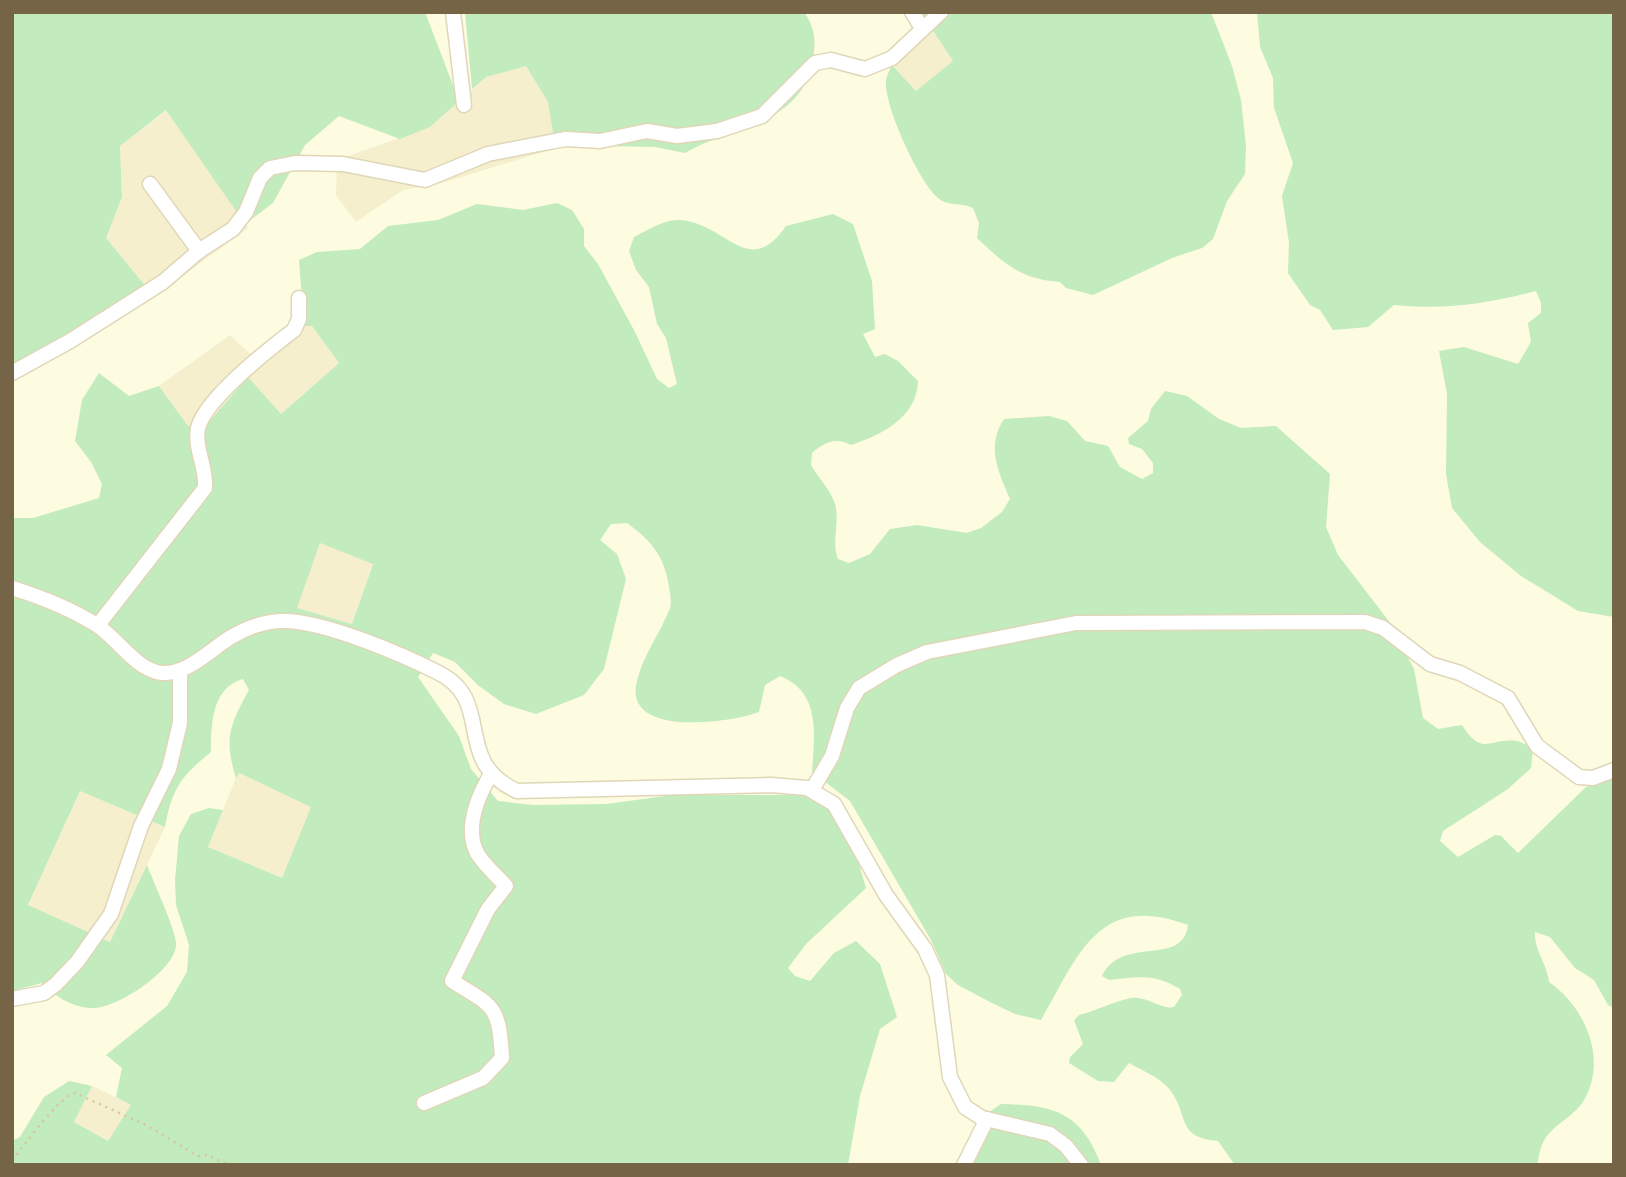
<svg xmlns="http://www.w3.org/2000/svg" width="1626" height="1177" viewBox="0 0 1626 1177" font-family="Karla,sans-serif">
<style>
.residential{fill:#f5efce}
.green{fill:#c2ebbe;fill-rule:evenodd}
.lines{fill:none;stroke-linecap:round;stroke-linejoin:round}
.minor-casing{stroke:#dfd7b8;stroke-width:17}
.path{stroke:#d9c69a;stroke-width:2.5;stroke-dasharray:2 5;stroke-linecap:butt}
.minor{stroke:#fff;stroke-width:14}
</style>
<rect width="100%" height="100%" fill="#fdfbe0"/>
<g class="residential">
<polygon points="925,18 954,61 916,91 883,55"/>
<polygon points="526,66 548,102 556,148 442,183 403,190 356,222 336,195 337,160 430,127 485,77"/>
<polygon points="167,110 248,228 154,297 106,238 122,197 120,146"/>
<polygon points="291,326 312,326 339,363 281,414 188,426 159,386 230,335 252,356"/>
<polygon points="320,543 373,563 352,624 296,608"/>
<polygon points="238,773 312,806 282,878 208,847"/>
<polygon points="80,791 165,827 110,942 28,906"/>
<polygon points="92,1086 132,1105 108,1141 74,1122"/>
</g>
<g class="green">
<polygon points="12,12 425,12 459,101 430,127 400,139 339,116 305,145 273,203 245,224 166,110 120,146 122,197 106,238 147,288 12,370"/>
<path d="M465,12h339c11,16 12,28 9,46 -10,68 -81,67 -128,95l-30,-6 -100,-2 -7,-43 -22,-36 -40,11 -14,12z"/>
<path d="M921,12h290l21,54 9,34 5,46 -1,28 -18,27 -14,38 -11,9 -30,10 -79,37 -27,-7 -6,-6c-40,-3 -55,-18 -83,-44l2,-15 -6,-15c-12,-6 -25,-1 -35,-10 -19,-16 -55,-94 -52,-118 1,-5 4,-11 6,-15l24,26 37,-30z"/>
<path d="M1257,12h357v605l-36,-6 -57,-35 -41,-34 -28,-34 -6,-34 1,-80 -8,-43 25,-4 54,17 13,-22 -3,-19 13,-10v-10l-5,-12c-49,13 -91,19 -142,14l-26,22 -35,3 -13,-20 -10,-5 -22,-32 1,-30 -7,-47 11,-33 -19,-55 -1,-30 -13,-31z"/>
<path d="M557,203l15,7 12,19v17l14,18 37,68 22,47 12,9 8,-4 -11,-46 -9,-14 -8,-37 -13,-17 -7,-19 5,-14c12,-6 31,-18 45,-17 47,2 69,61 107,6l47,-12 20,10 19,57 3,48 -12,5 12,23 10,-3 13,7 20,20c-1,36 -36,54 -67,64 -15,-8 -26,-3 -39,8l-1,12c7,12 20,26 24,39 5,19 -4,37 3,55l11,4 21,-9 20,-25 27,-4 50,8 14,-5 21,-16 8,-13c-12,-28 -24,-53 -6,-80l45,-3 18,5 18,20 23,5 12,21 22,12 11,-6v-10l-11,-14 -13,-5 -1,-6 20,-17 3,-12 14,-18 22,5 32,23 22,9 35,-2 54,48 -4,53 12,28 50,65 26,49 9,49 15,11 24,-4c21,33 27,12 55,16 5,1 11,5 16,7l-2,20 -23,21 -65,42 -3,10 18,16 37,-22 6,1 17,17 68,-66 28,-9v230l-6,-3 -14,-25 -19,-12 -25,-31 -15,-5c-1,19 12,31 14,50 36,25 59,77 35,118 -9,16 -30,24 -39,39 -5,7 -6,18 -8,26h-302l-17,-24c-43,-4 -28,-25 -48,-51 -10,-13 -27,-19 -41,-27l-15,19 -16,-1 -29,-18 1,-6 13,-13 -9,-24 5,-5c14,-3 41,-16 53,-17 15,-2 29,12 42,9l8,-12 -2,-6c-26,-16 -42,-12 -71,-9l-7,-4c21,-42 81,-8 86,-51 -90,-34 -110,31 -147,95l-26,-6 -23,-11 -34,-18 -12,-11 -15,-34 -81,-139 -38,-29c2,-37 10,-79 -32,-96l-15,9 -6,27c-29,11 -137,26 -122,-31 6,-26 24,-49 33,-73 2,-7 0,-14 -1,-21 -4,-30 -18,-47 -42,-64l-16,1 -11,16 17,14 9,25 -22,90 -20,26 -48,19 -32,-10 -25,-18 -24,-24 -22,-9 -15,24 41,59 12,33 27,32 35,4 74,-1 65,-9h125l25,5 16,16 15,28 13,44 -60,56 -18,24 7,8 15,5 24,-28 22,-12 24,23 17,53 -17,12 -20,67 -12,69h-836v-24l8,-4 24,-40 25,-16 23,5 -18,36 34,19 23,-36 -15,-8 6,-29 -16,-13 61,-49 20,-34 2,-27 -13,-40 -1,-25 4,-44 12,-22 18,-6 14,2 -15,37 74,31 29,-71 -72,-34 -3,5c-12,-39 -7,-52 13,-88l-6,-11c-32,9 -32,47 -32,73 -30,24 -39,37 -46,75l-85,-36 -52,114 82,37 37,-77c5,14 31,69 29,81 -3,26 -62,65 -87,62 -19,-2 -34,-12 -47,-25l-30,8v-473h21l66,-20 3,-14 -11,-22 -16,-21 7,-41 17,-27 30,23 30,-10 29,40 20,-3 40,-46 33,37 58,-51 -27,-37h-8l-5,-66 18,-8 43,-3 28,-23 50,-6 39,-16 46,6zM320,543l53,21 -21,60 -55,-16z"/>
<path d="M1001,1104c53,1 80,8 100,61h-128l18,-54z"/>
</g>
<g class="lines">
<g class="minor-casing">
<g id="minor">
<polyline points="453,12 464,105"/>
<polyline points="912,12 922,28"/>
<polyline points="150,184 199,251"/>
<polyline points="12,373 70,341 163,282 199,251 233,229 246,212 260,178 270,168 295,163 343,164 425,180 488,154 539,144 566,139 600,141 647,131 677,136 717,131 762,116 815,63 831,60 865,69 892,58 941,12"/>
<path d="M12,588c29,9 57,20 83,36 22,13 40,46 67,49 25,2 49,-24 69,-36 17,-10 36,-17 56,-16 41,2 112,32 150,51 60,29 13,88 80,119l254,-6 36,3 27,16 52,91 39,54 12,26 13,102 15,30 17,11 68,16 16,12 15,19"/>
<path d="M98,625l107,-137c2,-20 -11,-40 -7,-60 7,-29 71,-79 96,-98l5,-11v-21"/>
<polyline points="812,790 832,756 847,708 859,688 897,665 927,652 1076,623 1365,622 1383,628 1430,664 1460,673 1508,698 1537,746 1579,777 1593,778 1614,770"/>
<polyline points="12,999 44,993 56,984 77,962 111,914 141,826 169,769 180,723 180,670"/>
<path d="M424,1103l59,-25 19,-20c-3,-52 -7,-51 -50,-77l36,-72 18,-23c-9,-10 -23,-22 -29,-33 -13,-26 1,-57 14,-79"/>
<polyline points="964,1165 987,1119"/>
</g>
</g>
<path class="path" d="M12,1160c15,-17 44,-61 63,-67l71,32 52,31 10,-1 20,10"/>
<use href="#minor" class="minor"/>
</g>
<rect width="1626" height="1177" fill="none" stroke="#756546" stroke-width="28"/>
</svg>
